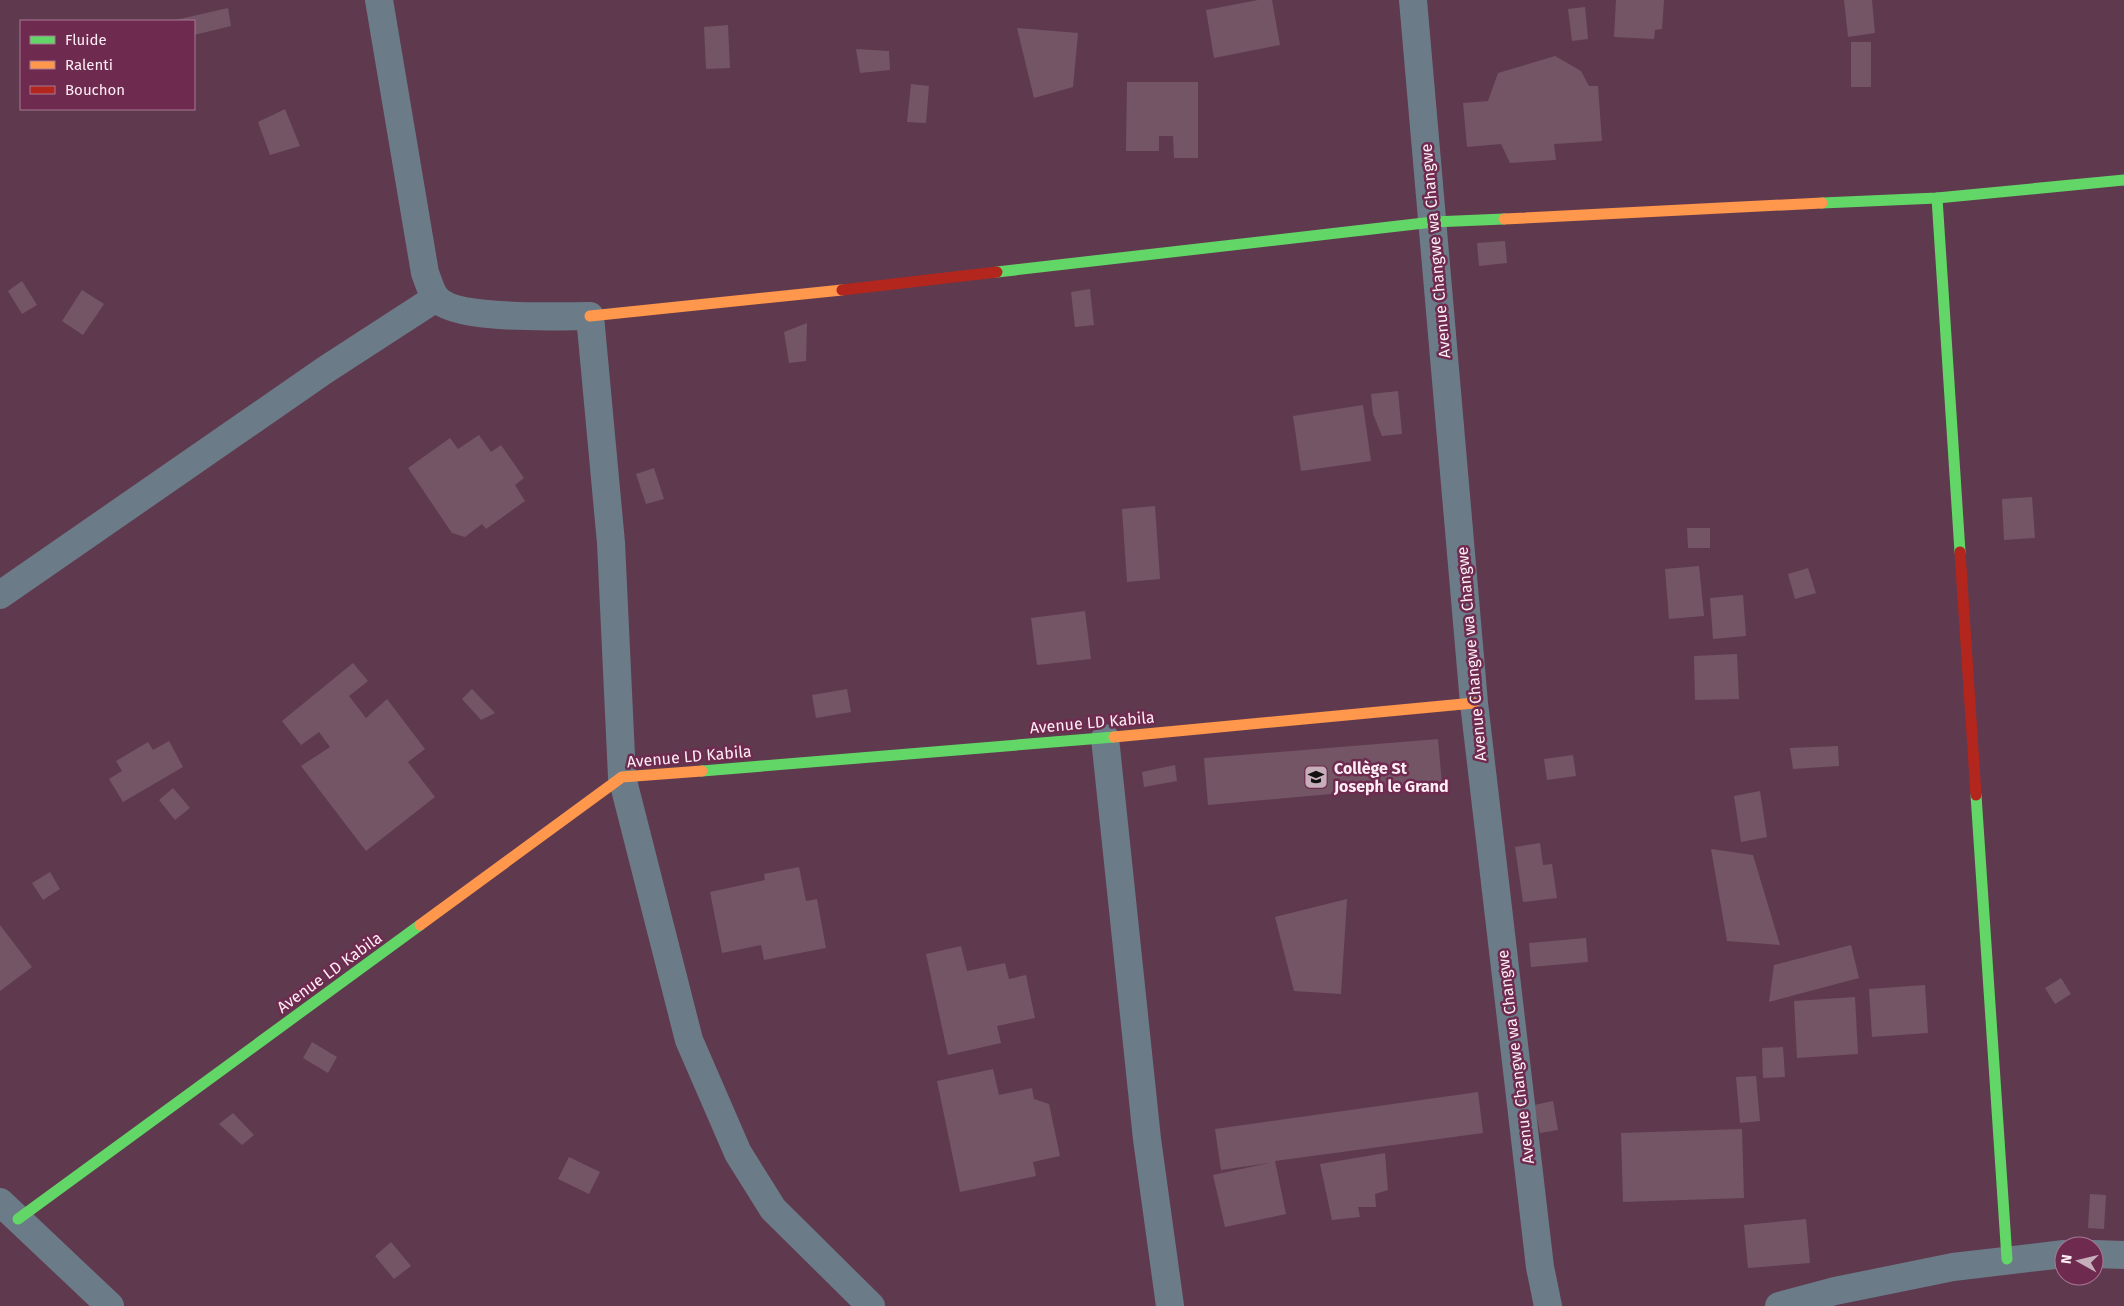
<svg xmlns="http://www.w3.org/2000/svg" width="2124" height="1306" viewBox="0 0 2124 1306" font-family="'Fira Sans',sans-serif">
<style>
.building{fill:#735565}
.lines{fill:none;stroke-linecap:round;stroke-linejoin:round}
.street{stroke:#6b7b88;stroke-width:28}
.fast{stroke:#63d668;stroke-width:11}
.slow{stroke:#ff974d;stroke-width:11}
.jam{stroke:#b3261e;stroke-width:11}
.labels{text-anchor:middle;stroke-width:5;stroke-linejoin:round;paint-order:stroke}
.street-label{font-size:16px;fill:#feedf4;stroke:#6e2b4f}
.poi-label{font-size:16px;font-weight:bold;fill:#feedf4;stroke:#6e2b4f;text-anchor:start}
</style>
<rect width="100%" height="100%" fill="#5f3a4e"/>
<g class="building">
<polygon points="1258,0 1272,0 1280,45 1214,58 1206,10"/>
<polygon points="1616,0 1664,0 1662,29 1655,30 1654,39 1614,37"/>
<polygon points="1844,0 1872,0 1875,33 1848,37"/>
<polygon points="1585,7 1588,39 1572,41 1568,9"/>
<polygon points="228,8 231,26 194,35 194,21 171,21"/>
<polygon points="728,25 730,68 706,69 704,27"/>
<polygon points="1017,28 1078,33 1073,87 1034,98"/>
<rect x="1851" y="42" width="20" height="45"/>
<polygon points="856,49 889,51 890,70 860,73"/>
<polygon points="1555,56 1581,71 1589,86 1598,86 1602,141 1554,144 1556,160 1510,163 1501,144 1467,147 1463,103 1488,101 1498,73"/>
<polygon points="1127,82 1198,82 1198,158 1174,158 1173,136 1159,136 1159,151 1126,151"/>
<polygon points="911,84 929,86 926,123 907,122"/>
<polygon points="285,109 300,146 270,155 258,122"/>
<polygon points="1505,241 1507,263 1479,266 1477,243"/>
<polygon points="22,281 37,305 22,314 8,291"/>
<polygon points="1090,289 1094,325 1075,327 1071,292"/>
<polygon points="82,290 104,304 83,335 62,321"/>
<polygon points="807,323 806,361 789,363 784,332"/>
<polygon points="1398,391 1402,434 1382,436 1373,414 1371,394"/>
<polygon points="1363,405 1371,461 1301,471 1293,416"/>
<polygon points="479,435 491,452 501,445 524,478 515,485 525,501 486,529 482,524 465,537 452,533 408,468 450,438 458,449"/>
<polygon points="654,468 664,499 646,504 636,474"/>
<polygon points="2032,497 2035,538 2004,540 2002,499"/>
<polygon points="1155,506 1160,579 1127,582 1122,509"/>
<polygon points="1687,528 1710,528 1710,548 1688,548"/>
<polygon points="1699,566 1704,616 1669,619 1665,569"/>
<polygon points="1808,568 1816,593 1795,599 1788,574"/>
<polygon points="1743,595 1746,636 1713,639 1710,598"/>
<polygon points="1085,611 1091,659 1037,665 1031,618"/>
<polygon points="1737,654 1739,699 1695,700 1694,656"/>
<polygon points="353,663 368,681 349,696 366,718 387,699 425,749 408,762 435,797 366,851 301,766 330,747 319,732 301,745 282,721"/>
<polygon points="472,689 495,713 481,720 462,699"/>
<polygon points="847,689 851,712 816,718 812,695"/>
<polygon points="1438,739 1442,784 1208,805 1204,758"/>
<polygon points="169,741 183,767 123,802 109,779 122,771 116,761 148,742 153,750"/>
<polygon points="1838,746 1839,766 1793,769 1790,748"/>
<polygon points="1573,755 1576,776 1547,780 1544,759"/>
<polygon points="1175,765 1177,781 1144,787 1142,772"/>
<polygon points="173,788 190,808 175,820 159,800"/>
<polygon points="1760,791 1767,837 1741,842 1734,796"/>
<polygon points="1540,843 1543,865 1552,864 1557,898 1523,902 1515,847"/>
<polygon points="1711,849 1753,855 1780,945 1727,941"/>
<polygon points="799,867 806,901 817,899 826,948 764,960 761,945 722,953 710,892 765,880 764,874"/>
<polygon points="50,872 60,889 43,900 32,883"/>
<polygon points="1347,899 1341,994 1294,991 1275,917"/>
<polygon points="0,925 32,967 0,991"/>
<polygon points="1586,938 1588,962 1531,967 1529,943"/>
<polygon points="1851,945 1859,978 1769,1002 1774,965"/>
<polygon points="961,946 967,971 1005,963 1009,979 1026,975 1035,1018 997,1026 1001,1043 948,1055 926,954"/>
<polygon points="2061,978 2071,994 2055,1004 2045,988"/>
<polygon points="1925,985 1928,1033 1872,1037 1869,989"/>
<polygon points="1855,997 1858,1054 1797,1058 1794,1001"/>
<polygon points="312,1042 337,1057 328,1073 303,1058"/>
<polygon points="1783,1047 1785,1077 1763,1078 1762,1048"/>
<polygon points="993,1069 999,1095 1032,1088 1034,1099 1049,1104 1060,1156 1033,1162 1036,1176 960,1192 937,1081"/>
<polygon points="1756,1076 1760,1121 1740,1123 1736,1077"/>
<polygon points="1478,1092 1483,1133 1275,1161 1286,1214 1225,1227 1213,1175 1269,1163 1221,1170 1215,1129"/>
<polygon points="1553,1101 1558,1130 1540,1133 1534,1105"/>
<polygon points="233,1113 254,1135 242,1145 219,1124"/>
<polygon points="1742,1129 1744,1198 1623,1202 1621,1133"/>
<polygon points="1385,1153 1388,1190 1375,1194 1376,1207 1358,1207 1360,1217 1332,1220 1320,1164"/>
<polygon points="569,1157 600,1172 589,1194 558,1179"/>
<polygon points="2090,1194 2106,1195 2104,1229 2088,1228"/>
<polygon points="1806,1219 1810,1263 1748,1268 1744,1225"/>
<polygon points="391,1242 411,1266 394,1279 375,1256"/>
</g>
<g class="lines">
<g class="street">
<path d="M379,0l46,273c3,7 6,19 11,25 19,23 123,18 154,18l21,227 11,234 67,263 49,113 35,56 98,97"/>
<polyline points="1413,0 1474,703 1540,1267 1548,1306"/>
<polyline points="0,595 325,370 436,298"/>
<polyline points="1105,738 1147,1139 1170,1306"/>
<polyline points="0,1202 110,1306"/>
<polyline points="2094,1254 2124,1255"/>
<polyline points="1779,1306 1835,1291 1953,1267 2064,1254"/>
</g>
<g class="fast">
<polyline points="1937,198 1960,552"/>
<polyline points="1822,203 1937,198 2124,180"/>
<polyline points="997,272 1433,222 1504,219"/>
<polyline points="702,771 1114,737"/>
<polyline points="1976,795 2007,1259"/>
<polyline points="18,1219 420,925"/>
</g>
<g class="slow">
<polyline points="1504,219 1822,203"/>
<polyline points="590,316 842,290"/>
<polyline points="1114,737 1474,703"/>
<polyline points="420,925 622,777 702,771"/>
</g>
<g class="jam">
<polyline points="842,290 997,272"/>
<polyline points="1960,552 1976,795"/>
</g>
</g>
<defs>
<g id="school-square" transform="scale(1.25)"><rect x="-9" y="-9" width="18" height="18" rx="4" fill="#c6aeba" stroke="#6e2b4f"/><path d="M0-5L7-2L0 1L-7-2ZM-4 1L0 2.5L4 1V4Q0 6-4 4Z" fill="#111"/></g>
</defs>
<g fill-rule="evenodd">
<use href="#school-square" x="1316" y="777"/>
</g>
<g class="labels">
<g class="street-label">
<text transform="translate(1435 251) rotate(-95)" y="6">Avenue Changwe wa Changwe</text>
<text transform="translate(1471 654) rotate(-95)" y="6">Avenue Changwe wa Changwe</text>
<text transform="translate(1092 722) rotate(-5)" y="6">Avenue LD Kabila</text>
<text transform="translate(689 756) rotate(-5)" y="6">Avenue LD Kabila</text>
<text transform="translate(329 972) rotate(-36)" y="6">Avenue LD Kabila</text>
<text transform="translate(1515 1057) rotate(-97)" y="6">Avenue Changwe wa Changwe</text>
</g>
<g class="poi-label">
<text x="1334" y="774">Collège St<tspan x="1334" dy="18">Joseph le Grand</tspan></text>
</g>
</g>
<rect x="20" y="20" width="175" height="90" fill="#6e2b4f" stroke="#a87991"/>
<rect x="30" y="36" width="25" height="8" fill="#63d668" stroke="#a87991"/>
<text x="65" y="45" font-size="15" fill="#feedf4">Fluide</text>
<rect x="30" y="61" width="25" height="8" fill="#ff974d" stroke="#a87991"/>
<text x="65" y="70" font-size="15" fill="#feedf4">Ralenti</text>
<rect x="30" y="86" width="25" height="8" fill="#b3261e" stroke="#a87991"/>
<text x="65" y="95" font-size="15" fill="#feedf4">Bouchon</text>
<g transform="translate(2079 1261) rotate(278)"><circle r="24" fill="#6e2b4f" stroke="#a87991"/>
<path d="M0-4L9 19L0 12L-9 19Z" fill="#c6aeba"/>
<text y="-8" font-size="14" font-weight="bold" text-anchor="middle" fill="#feedf4">N</text>
</g>
</svg>
